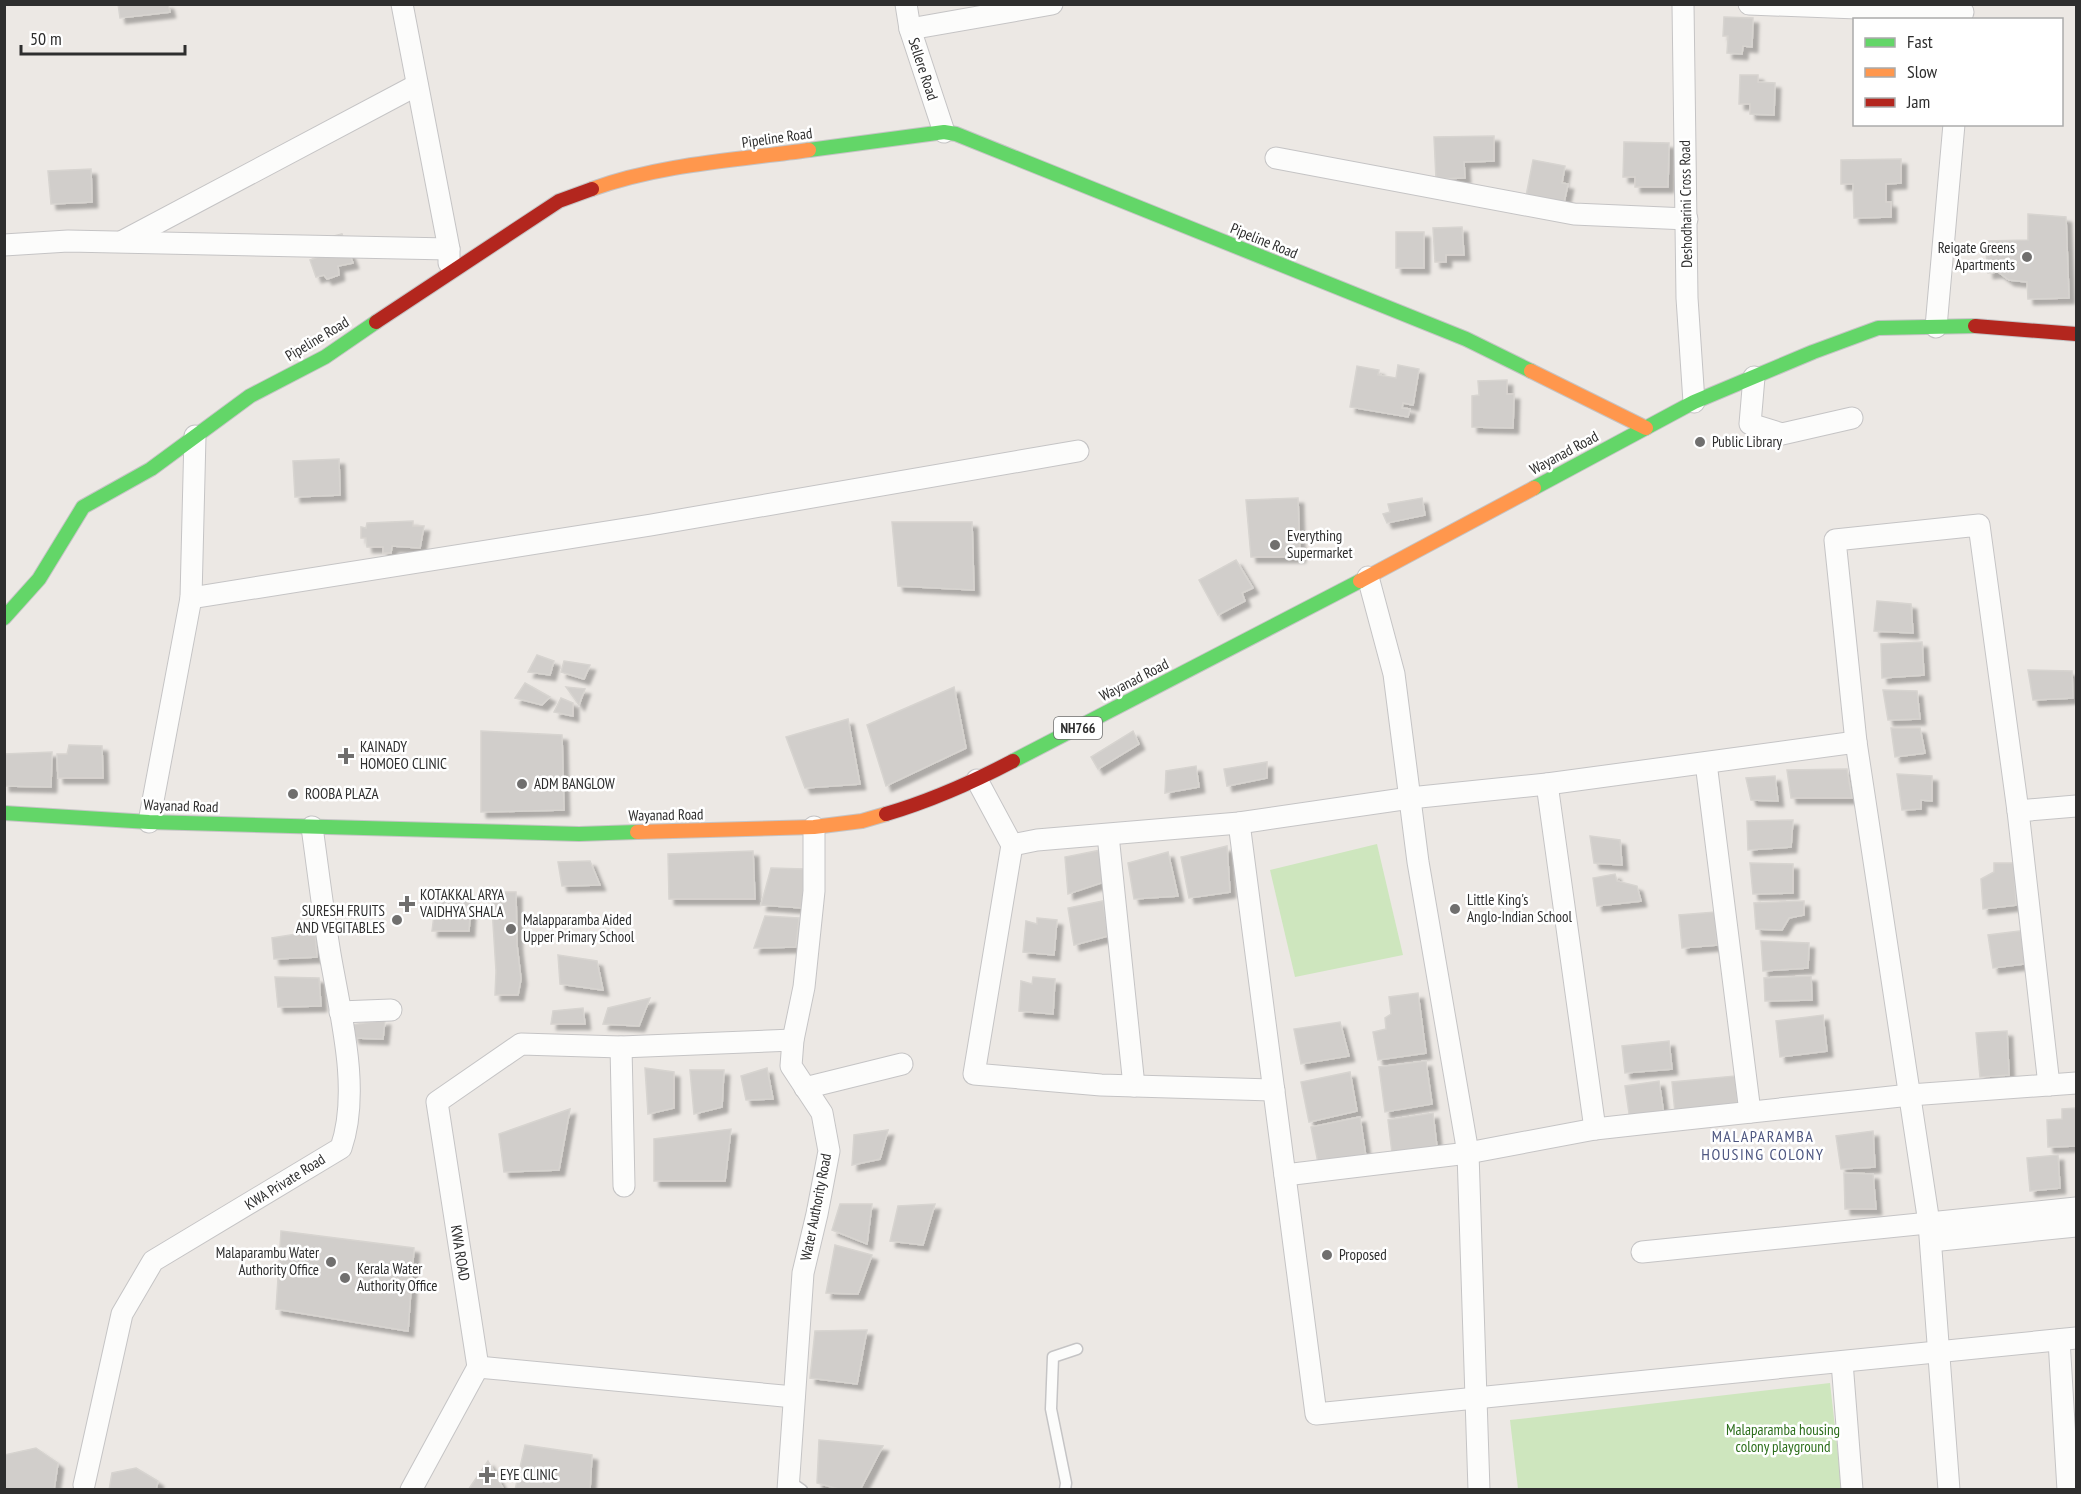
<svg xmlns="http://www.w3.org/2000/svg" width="2081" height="1494" viewBox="0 0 2081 1494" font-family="'PT Sans Narrow',sans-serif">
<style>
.green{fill:#cee6be}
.building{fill:#d1cecb;stroke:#d7d4d0;stroke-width:1.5;filter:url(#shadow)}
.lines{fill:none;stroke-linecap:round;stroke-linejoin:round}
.lane-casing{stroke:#c5c4c5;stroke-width:13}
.street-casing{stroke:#c5c4c5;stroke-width:23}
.fast-casing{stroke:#c5c4c5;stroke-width:16}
.slow-casing{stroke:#c5c4c5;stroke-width:16}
.jam-casing{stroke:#c5c4c5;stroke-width:16}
.lane{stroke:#fcfcfb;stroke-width:10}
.street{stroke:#fcfcfb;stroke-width:21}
.fast{stroke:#63d668;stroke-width:14}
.slow{stroke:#ff974d;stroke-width:14}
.jam{stroke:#b3261e;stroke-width:14}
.poi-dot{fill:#706f6e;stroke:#fff;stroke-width:2}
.labels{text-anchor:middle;stroke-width:5;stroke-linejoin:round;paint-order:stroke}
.shield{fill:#fff;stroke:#6d6d6d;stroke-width:1.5}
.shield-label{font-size:14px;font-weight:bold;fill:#2e2e2e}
.street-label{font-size:15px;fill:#2e2e2e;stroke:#fff}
.poi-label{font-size:15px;fill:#2e2e2e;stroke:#fff;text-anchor:start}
.park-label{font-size:15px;fill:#2c6e1b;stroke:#fff}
.neighbourhood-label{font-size:16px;letter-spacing:1.5px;fill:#4d5680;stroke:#fff}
</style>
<defs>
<filter id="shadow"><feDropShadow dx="5.5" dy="5.5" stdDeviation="1.5" flood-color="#0004"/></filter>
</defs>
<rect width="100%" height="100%" fill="#ece8e4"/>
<g class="green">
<polygon points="1377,844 1403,955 1295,977 1270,870"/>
<polygon points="1830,1383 1842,1489 1518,1489 1510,1420"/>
</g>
<g class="building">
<polygon points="118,4 168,4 170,12 120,18"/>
<polygon points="1724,17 1753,18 1752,47 1743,46 1742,54 1727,53 1728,36 1723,36"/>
<polygon points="1740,75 1758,75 1758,82 1775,83 1774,115 1750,114 1750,104 1739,104"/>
<polygon points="1494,136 1494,161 1464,162 1465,178 1436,179 1434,137"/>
<polygon points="1624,142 1669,143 1668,187 1635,187 1635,177 1623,177"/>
<polygon points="1901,159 1901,183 1886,184 1886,202 1891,202 1891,217 1854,218 1853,184 1841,184 1841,160"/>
<polygon points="1533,160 1565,166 1562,183 1568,184 1564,203 1526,196"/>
<polygon points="91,169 92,202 51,204 48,171"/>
<polygon points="2028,214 2066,217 2069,298 2028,299 2027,282 2009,280 1998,272 1988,273 1985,241 2028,240"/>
<polygon points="1462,227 1464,255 1446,255 1446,262 1435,262 1433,228"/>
<rect x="1396" y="232" width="28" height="36"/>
<polygon points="342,234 353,263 338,266 339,275 327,279 324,275 316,277 310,260 328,253 322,239"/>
<polygon points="1398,365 1419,369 1413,405 1403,403 1402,408 1410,409 1408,417 1350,407 1357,366 1379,370 1378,375 1396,378"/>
<polygon points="1507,380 1507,394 1514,394 1513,428 1472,427 1472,396 1479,395 1478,381"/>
<polygon points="339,459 340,495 295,497 293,461"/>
<polygon points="1298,498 1300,557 1251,557 1246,500"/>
<polygon points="1422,498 1425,515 1387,523 1383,514 1390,512 1388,504"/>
<polygon points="413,521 413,526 424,526 420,548 392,546 391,553 383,553 383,547 367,547 366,538 361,538 361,527 366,528 367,523"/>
<polygon points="892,522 972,522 974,590 898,586"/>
<polygon points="1236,560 1253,588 1242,593 1245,601 1218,615 1199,580"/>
<polygon points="1877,601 1911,604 1913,633 1874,631"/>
<polygon points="1922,642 1924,675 1882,678 1881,644"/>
<polygon points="537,655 554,661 550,675 528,672"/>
<polygon points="564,661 590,665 584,679 561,672"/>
<polygon points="2028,670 2072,671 2073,698 2033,700"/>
<polygon points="525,683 550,697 542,705 515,698"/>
<polygon points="566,687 585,689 579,705"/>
<polygon points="954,687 966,748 886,786 867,725"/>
<polygon points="1883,690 1917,691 1920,719 1888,720"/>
<polygon points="561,698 573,703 573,716 554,712"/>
<polygon points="848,719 860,784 805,788 786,737"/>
<polygon points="1891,728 1920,728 1925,753 1895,757"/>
<polygon points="481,731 562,735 564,810 481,812"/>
<polygon points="1133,731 1139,744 1098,769 1091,757"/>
<polygon points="69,745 102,746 103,778 58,778 57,754 67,754"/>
<polygon points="52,752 51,787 4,786 4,754"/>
<polygon points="1267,762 1267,778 1227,786 1224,769"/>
<polygon points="1196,766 1199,787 1165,793 1166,771"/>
<polygon points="1847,769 1852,798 1791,798 1787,770"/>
<polygon points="1897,774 1932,776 1932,801 1921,800 1921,809 1902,810"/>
<polygon points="1775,776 1778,801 1751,800 1746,778"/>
<polygon points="1793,820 1791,847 1748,850 1747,821"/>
<polygon points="1590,836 1620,840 1622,865 1594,863"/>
<polygon points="1227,846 1230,892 1189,898 1181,857"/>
<polygon points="1101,850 1104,882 1068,894 1065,857"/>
<polygon points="753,851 755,899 669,899 668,854"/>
<polygon points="1168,852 1178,896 1134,899 1128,863"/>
<polygon points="590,861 600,885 562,886 558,862"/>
<polygon points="1750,863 1793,864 1793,893 1753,894"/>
<polygon points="1994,863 2014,863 2016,905 1983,909 1981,879 1994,872"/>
<polygon points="771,868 805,869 802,908 761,905"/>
<polygon points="1615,874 1617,881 1637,886 1641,901 1597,906 1593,878"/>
<polygon points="491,892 516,892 517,945 521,979 518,995 495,995 496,971"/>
<polygon points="436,899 471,900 469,931 432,931"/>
<polygon points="1103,901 1108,936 1074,945 1068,908"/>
<polygon points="1804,901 1804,915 1789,918 1782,930 1756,929 1754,903"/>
<polygon points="1715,912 1717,945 1682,948 1679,915"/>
<polygon points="765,916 799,918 796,947 754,948"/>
<polygon points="1037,918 1057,920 1054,955 1023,952 1026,921 1037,924"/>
<polygon points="2027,930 2031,963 1993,968 1988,935"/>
<polygon points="315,931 317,957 274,959 272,938"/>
<polygon points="1761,941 1809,943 1808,968 1763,971"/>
<polygon points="558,955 597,961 603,990 560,984"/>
<polygon points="1811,976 1812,1000 1765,1001 1764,978"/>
<polygon points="275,977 319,978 321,1006 278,1007"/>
<polygon points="1033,977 1055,979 1053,1014 1019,1011 1021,981 1032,984"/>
<polygon points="1418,993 1426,1053 1378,1060 1373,1032 1386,1029 1385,1018 1391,1014 1389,997"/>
<polygon points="650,998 639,1026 603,1024 608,1008"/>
<polygon points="583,1008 585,1024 551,1024 553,1011"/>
<polygon points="1823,1015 1827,1051 1780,1057 1776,1021"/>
<polygon points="385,1020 383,1039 354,1038 351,1025"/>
<polygon points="1340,1022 1349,1056 1301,1064 1294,1029"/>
<polygon points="2007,1031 2009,1075 1980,1077 1976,1033"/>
<polygon points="1669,1041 1672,1069 1625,1073 1622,1046"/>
<polygon points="1426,1061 1432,1104 1385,1112 1379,1067"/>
<polygon points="645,1068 674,1072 674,1108 648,1114"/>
<polygon points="767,1068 773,1099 746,1100 741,1076"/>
<polygon points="690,1070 724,1070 722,1107 694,1114"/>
<polygon points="1350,1072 1357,1111 1309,1122 1301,1082"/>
<polygon points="1735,1076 1738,1107 1675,1113 1672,1082"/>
<polygon points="1659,1081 1664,1115 1630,1120 1625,1086"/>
<polygon points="2076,1108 2076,1146 2048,1147 2047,1120 2062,1119 2062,1109"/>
<polygon points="570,1109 559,1170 504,1172 499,1134"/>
<polygon points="1433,1113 1437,1147 1392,1153 1388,1120"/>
<polygon points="1360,1117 1366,1157 1318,1163 1311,1127"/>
<polygon points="731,1129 725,1181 654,1181 654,1139"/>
<polygon points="888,1130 880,1159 852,1165 854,1135"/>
<polygon points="1873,1131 1875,1167 1841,1169 1836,1136"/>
<polygon points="2058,1155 2060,1188 2030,1191 2027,1158"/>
<polygon points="1844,1173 1873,1174 1876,1209 1845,1209"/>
<polygon points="840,1204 872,1204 867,1244 832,1230"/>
<polygon points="935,1204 923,1245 890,1241 898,1206"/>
<polygon points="281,1231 414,1248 408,1331 276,1309"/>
<polygon points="835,1245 872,1255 858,1294 826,1293"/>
<polygon points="867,1330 857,1384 810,1378 815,1331"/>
<polygon points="819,1440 883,1446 860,1490 842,1490 817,1483"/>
<polygon points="525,1445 592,1455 590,1490 515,1490"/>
<polygon points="36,1448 58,1463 54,1490 4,1490 4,1455"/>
<polygon points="488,1461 504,1490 468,1490"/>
<polygon points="136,1468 158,1481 156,1490 109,1490 112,1473"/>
</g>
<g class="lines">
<g class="lane-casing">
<g id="lane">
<polyline points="789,1481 802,1490"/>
<polyline points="1065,1490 1066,1483 1051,1409 1053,1357 1077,1349"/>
</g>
</g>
<g class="street-casing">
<g id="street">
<polyline points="402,4 449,249 449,263"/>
<polyline points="906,4 910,29 944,132"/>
<polyline points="1683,4 1687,298 1694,402"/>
<polyline points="1749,4 1963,12"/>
<polyline points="910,29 1052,4"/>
<polyline points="1276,158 1574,214 1687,219"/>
<polyline points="123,241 417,85"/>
<polyline points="4,245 68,241 449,249"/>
<polyline points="1936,327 1954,124"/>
<polyline points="1754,377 1750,424 1782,434 1852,418"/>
<polyline points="1368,577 1394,674 1418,862 1468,1153 1479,1490"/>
<polyline points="191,598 651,525 1078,451"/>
<polyline points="1706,763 1750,1112"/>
<polyline points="977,780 1012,845 1037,840 1239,823 1410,798 1547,784 1856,742"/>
<polyline points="1547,784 1595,1129"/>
<polyline points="2018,811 2076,806"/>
<polyline points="149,822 191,598 195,436"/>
<polyline points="1239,823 1316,1414 2076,1338"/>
<polyline points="1108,835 1134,1086"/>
<polyline points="1012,845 974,1074 1101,1085 1274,1090"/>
<polyline points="340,1012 391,1010"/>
<polyline points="621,1047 624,1186"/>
<polyline points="805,1088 902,1064"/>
<polyline points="1285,1175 1468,1153 1595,1129 1640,1124 1910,1095 2076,1083"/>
<polyline points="1931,1241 2076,1226"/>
<polyline points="1642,1252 2076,1208"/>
<polyline points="2059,1340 2068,1490"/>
<polyline points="1842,1362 1852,1490"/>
<polyline points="478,1367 794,1397"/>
<path d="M84,1485l38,-171 31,-53 188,-113c20,-58 -1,-135 -11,-194 -7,-42 -12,-84 -18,-127"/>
<polyline points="411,1490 478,1367 437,1102 521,1044 621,1047 793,1040"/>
<polyline points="788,1490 803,1273 817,1214 829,1151 822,1113 791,1066 793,1040 804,987 814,891 814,827"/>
<polyline points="1949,1490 1929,1223 1856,742 1835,540 1979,525 2018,811 2049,1085"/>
</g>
</g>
<g class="fast-casing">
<g id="fast">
<polyline points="809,150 944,132 956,134 1466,339 1531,371"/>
<polyline points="1534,488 1694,402 1813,352 1878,328 1975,326"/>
<polyline points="4,618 39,579 83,507 151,469 250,396 325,357 376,322"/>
<polyline points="1013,761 1360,581"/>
<polyline points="4,813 149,822 579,834 637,832"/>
</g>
</g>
<g class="slow-casing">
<g id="slow">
<path d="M592,189c69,-25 145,-29 217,-39"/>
<polyline points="1531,371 1646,428"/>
<polyline points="1360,581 1534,488"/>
<polyline points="637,832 814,827 862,821 886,814"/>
</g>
</g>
<g class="jam-casing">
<g id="jam">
<polyline points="376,322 559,201 592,189"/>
<polyline points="1975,326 2076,334"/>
<path d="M886,814c44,-13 87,-32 127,-53"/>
</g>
</g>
<use href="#lane" class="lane"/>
<use href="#street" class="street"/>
<use href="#fast" class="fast"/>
<use href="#slow" class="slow"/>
<use href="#jam" class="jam"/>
</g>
<g class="poi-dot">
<circle cx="2027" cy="257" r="6"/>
<circle cx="1700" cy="442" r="6"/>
<circle cx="1275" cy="545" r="6"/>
<path d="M343 747h6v6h6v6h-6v6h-6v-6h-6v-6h6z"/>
<circle cx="522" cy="784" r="6"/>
<circle cx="293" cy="794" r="6"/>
<path d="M404 895h6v6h6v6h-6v6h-6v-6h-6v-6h6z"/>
<circle cx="1455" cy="909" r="6"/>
<circle cx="397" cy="920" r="6"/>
<circle cx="511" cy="929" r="6"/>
<circle cx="1327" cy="1255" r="6"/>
<circle cx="331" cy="1262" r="6"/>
<circle cx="345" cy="1278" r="6"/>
<path d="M484 1466h6v6h6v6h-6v6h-6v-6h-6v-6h6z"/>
</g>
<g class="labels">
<rect class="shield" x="1054" y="717" width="48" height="22" rx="4.5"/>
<g class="shield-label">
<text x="1078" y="733">NH766</text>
</g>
<g class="street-label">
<text transform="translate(923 69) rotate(72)" y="5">Sellere Road</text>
<text transform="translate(777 138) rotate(-8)" y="5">Pipeline Road</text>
<text transform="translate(1686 204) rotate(-91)" y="5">Deshodharini Cross Road</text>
<text transform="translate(1264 241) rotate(22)" y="5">Pipeline Road</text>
<text transform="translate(317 339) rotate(-31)" y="5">Pipeline Road</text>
<text transform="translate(1564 453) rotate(-28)" y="5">Wayanad Road</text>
<text transform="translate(1134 680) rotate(-27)" y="5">Wayanad Road</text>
<text transform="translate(181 806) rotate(2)" y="5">Wayanad Road</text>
<text transform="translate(666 815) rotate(-1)" y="5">Wayanad Road</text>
<text transform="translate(285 1182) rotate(-32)" y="5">KWA Private Road</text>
<text transform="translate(816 1207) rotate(-79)" y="5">Water Authority Road</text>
<text transform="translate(460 1253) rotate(81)" y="5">KWA ROAD</text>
</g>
<g class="poi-label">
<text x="2015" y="253" text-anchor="end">Reigate Greens<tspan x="2015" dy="17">Apartments</tspan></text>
<text x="1712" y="447">Public Library</text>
<text x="1287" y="541">Everything<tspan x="1287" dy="17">Supermarket</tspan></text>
<text x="360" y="752">KAINADY<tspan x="360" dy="17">HOMOEO CLINIC</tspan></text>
<text x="534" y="789">ADM BANGLOW</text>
<text x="305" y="799">ROOBA PLAZA</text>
<text x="420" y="900">KOTAKKAL ARYA<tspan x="420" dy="17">VAIDHYA SHALA</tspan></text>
<text x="1467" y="905">Little King's<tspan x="1467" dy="17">Anglo-Indian School</tspan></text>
<text x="385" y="916" text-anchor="end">SURESH FRUITS<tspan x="385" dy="17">AND VEGITABLES</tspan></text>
<text x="523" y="925">Malapparamba Aided<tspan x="523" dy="17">Upper Primary School</tspan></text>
<text x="319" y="1258" text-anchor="end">Malaparambu Water<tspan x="319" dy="17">Authority Office</tspan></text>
<text x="1339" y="1260">Proposed</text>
<text x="357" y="1274">Kerala Water<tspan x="357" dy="17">Authority Office</tspan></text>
<text x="500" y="1480">EYE CLINIC</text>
</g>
<g class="park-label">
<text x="1783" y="1435">Malaparamba housing<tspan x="1783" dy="17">colony playground</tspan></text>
</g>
<g class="neighbourhood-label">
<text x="1763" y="1142">MALAPARAMBA<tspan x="1763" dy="18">HOUSING COLONY</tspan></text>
</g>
</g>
<rect width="2081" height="1494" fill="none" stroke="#2e2e2e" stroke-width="12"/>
<rect x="1853" y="18" width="210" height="108" fill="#ffffff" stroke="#ababab" stroke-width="1.5"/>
<rect x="1865" y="38" width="30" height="9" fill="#63d668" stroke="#ababab" stroke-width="1.5"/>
<text x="1907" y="48" font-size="18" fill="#2e2e2e">Fast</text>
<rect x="1865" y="68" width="30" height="9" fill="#ff974d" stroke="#ababab" stroke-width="1.5"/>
<text x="1907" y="78" font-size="18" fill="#2e2e2e">Slow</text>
<rect x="1865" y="98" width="30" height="9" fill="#b3261e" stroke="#ababab" stroke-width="1.5"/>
<text x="1907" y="108" font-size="18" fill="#2e2e2e">Jam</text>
<path d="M21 45v9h164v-9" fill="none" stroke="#2e2e2e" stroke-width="3"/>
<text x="30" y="45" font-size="18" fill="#2e2e2e" stroke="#ffffff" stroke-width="4.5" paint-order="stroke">50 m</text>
</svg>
